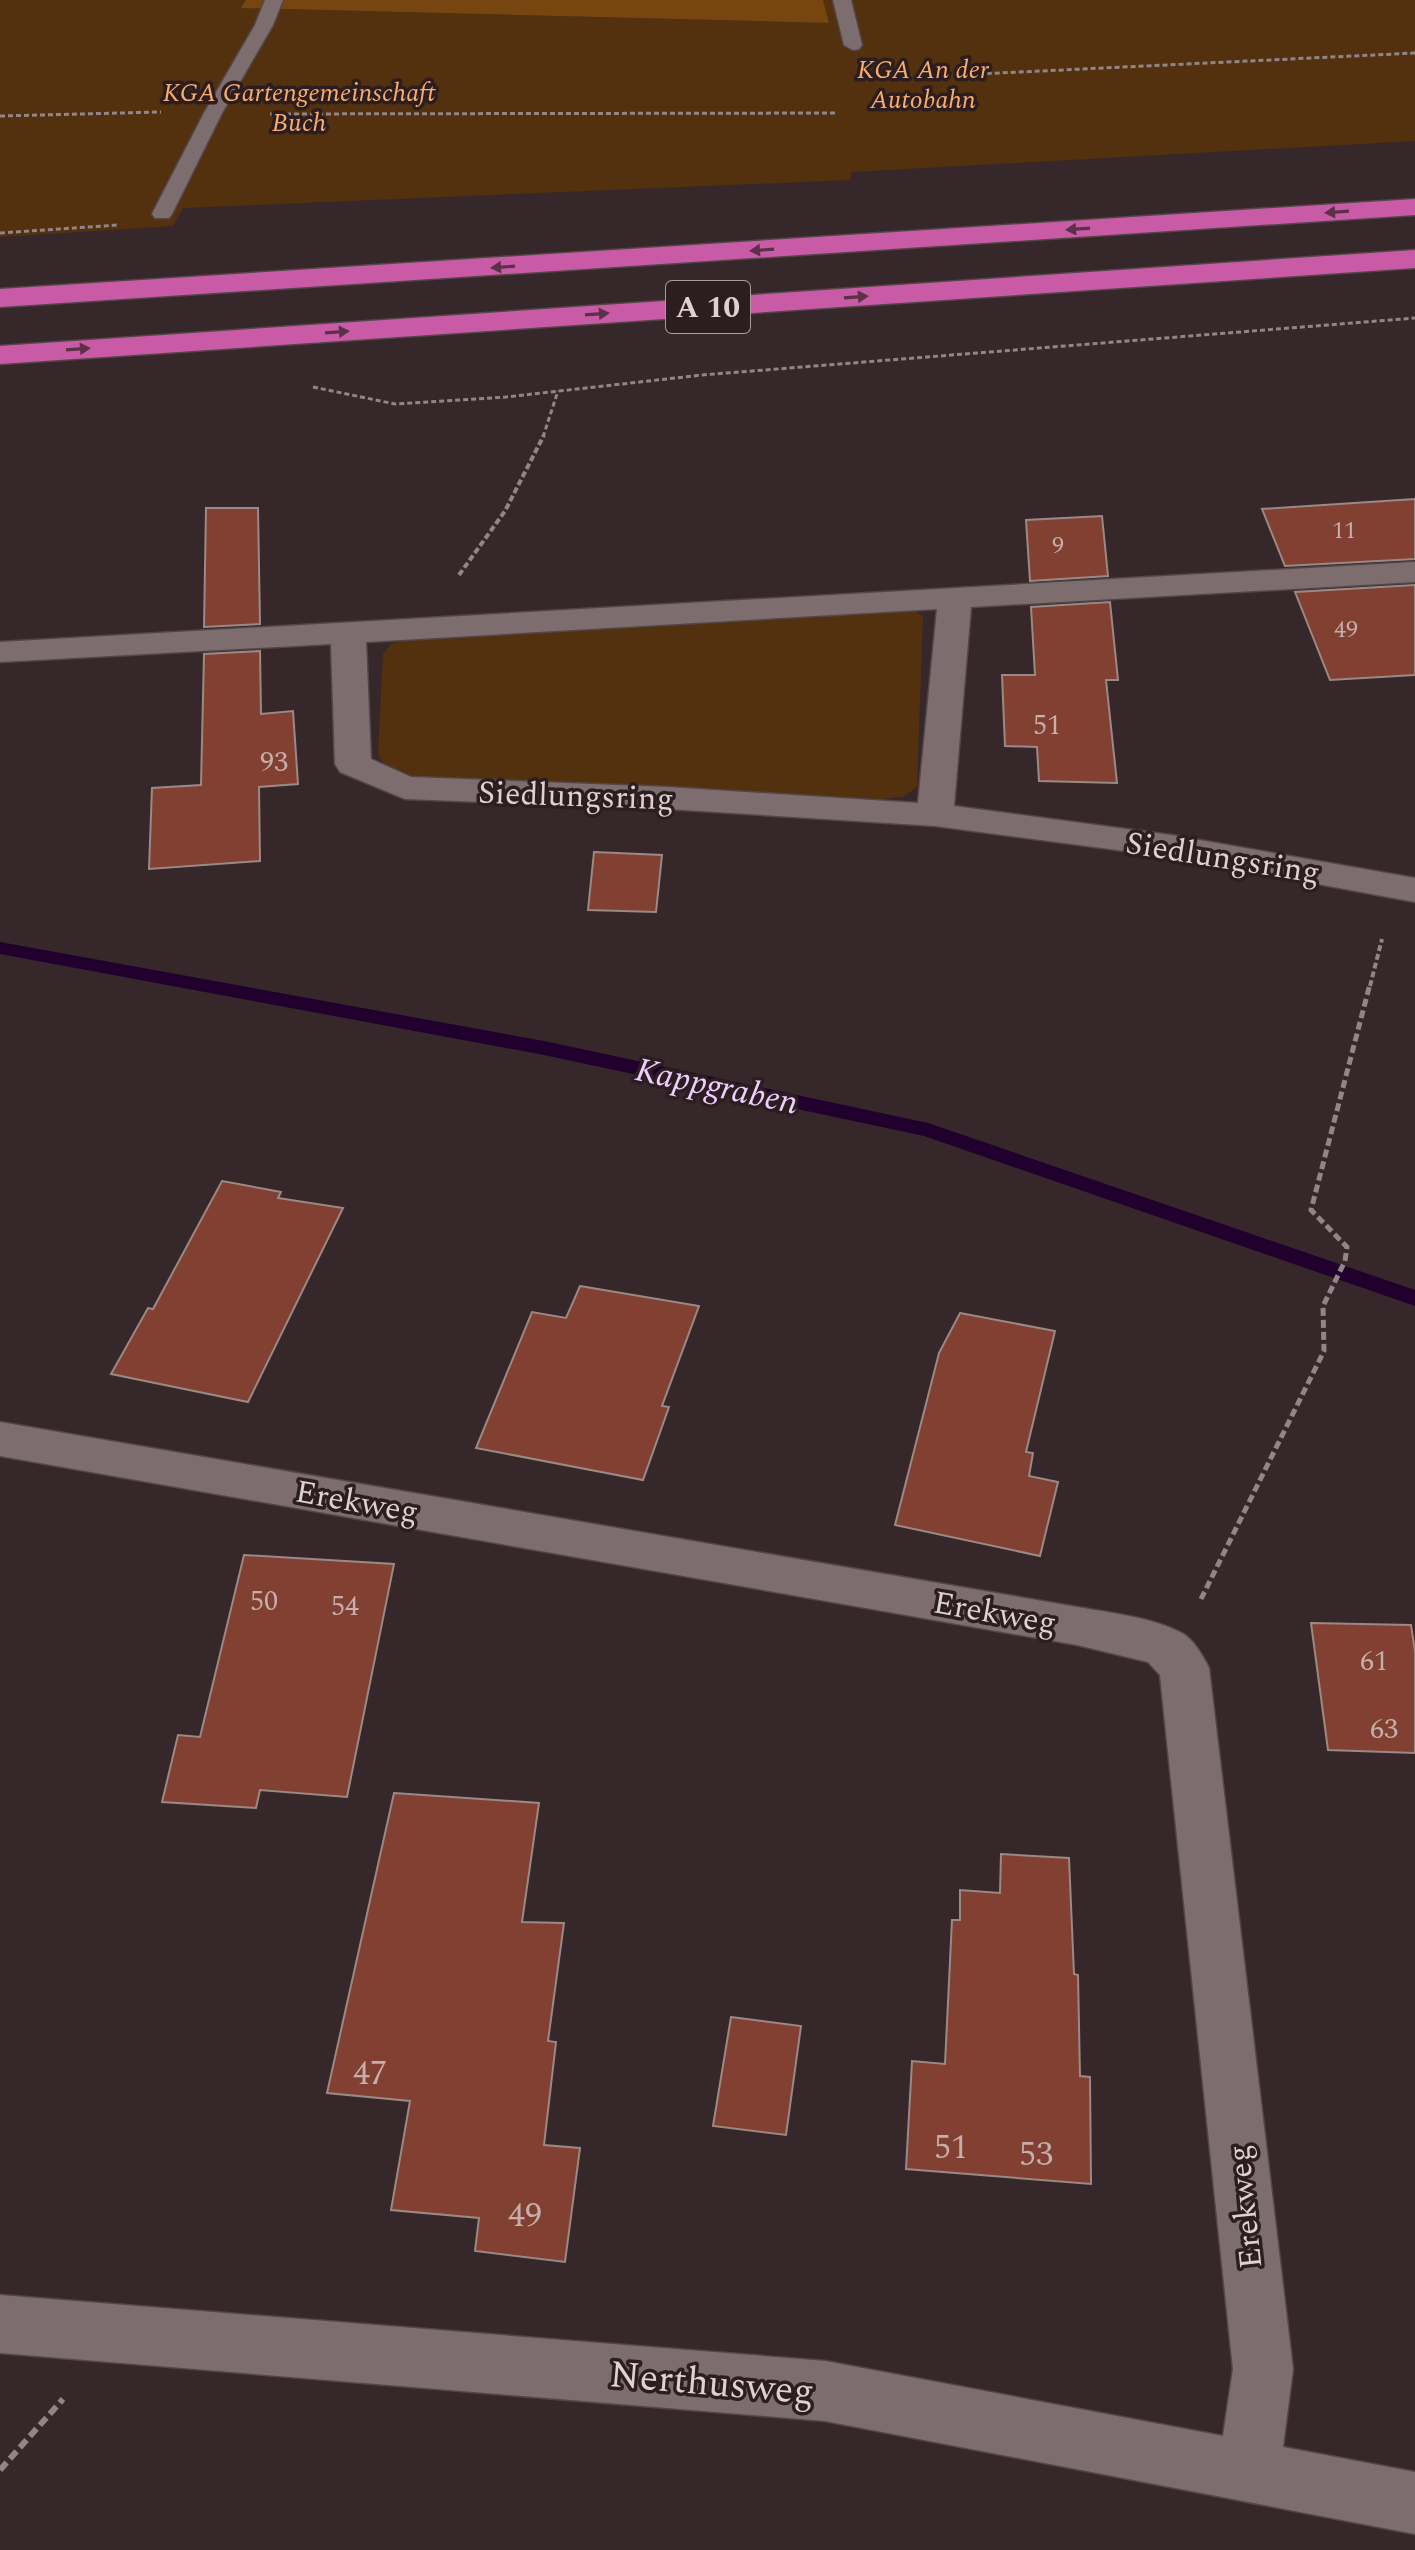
<svg xmlns="http://www.w3.org/2000/svg" width="1415" height="2550" viewBox="0 0 1415 2550" font-family="Spectral,serif">
<style>
.green{fill:#54310e}
.forest{fill:#774510}
.lines{fill:none;stroke-linecap:round;stroke-linejoin:round}
.stream{fill:#21002e;fill-rule:evenodd}
.building{fill:#814031;stroke:#9b8985;stroke-width:2}
.lane-casing{stroke:#524648;stroke-width:3}
.street-casing{stroke:#524648;stroke-width:3}
.highway-casing{stroke:#524648;stroke-width:3}
.path-far3{stroke:#918587;stroke-width:3;stroke-dasharray:5 3;stroke-linecap:butt}
.path-far2{stroke:#918587;stroke-width:4;stroke-dasharray:6 3;stroke-linecap:butt}
.path-far1{stroke:#918587;stroke-width:5;stroke-dasharray:8 4;stroke-linecap:butt}
.path{stroke:#918587;stroke-width:6;stroke-dasharray:10 5;stroke-linecap:butt}
.lane{fill:#7e6d6f;fill-rule:evenodd}
.street{fill:#7e6d6f;fill-rule:evenodd}
.highway{fill:#c95aa6;fill-rule:evenodd}
.oneway{fill:#5b3048}
.labels{text-anchor:middle;stroke-width:7;stroke-linejoin:round;paint-order:stroke}
.far-number-label{font-size:24px;fill:#c5aeab}
.far-park-label{font-size:26px;font-style:italic;fill:#faad6a;stroke:#2c1e20}
.number-label{font-size:28px;fill:#c5aeab}
.shield{fill:#2c1e20;stroke:#a79c9e;stroke-width:2}
.shield-label{font-size:30px;font-weight:bold;fill:#dcd2d4}
.street-label{font-size:32px;fill:#dcd2d4;stroke:#2c1e20}
.water-label{font-size:34px;font-style:italic;fill:#efceff;stroke:#2c1e20}
.near-number-label{font-size:34px;fill:#c5aeab}
.near-street-label{font-size:38px;fill:#dcd2d4;stroke:#2c1e20}
</style>
<rect width="100%" height="100%" fill="#36272a"/>
<g class="green">
<polygon points="0,0 246,0 242,8 828,23 823,0 1415,0 1415,141 852,172 850,180 183,208 173,226 0,237"/>
<polygon points="912,610 923,616 917,787 903,797 879,799 420,778 388,768 378,755 383,654 391,644 414,638"/>
</g>
<polygon class="forest" points="246,0 823,0 829,23 241,8"/>
<g class="lines">
<polygon class="stream" points="0,942 544,1041 928,1123 1415,1290 1415,1306 924,1136 544,1055 0,954"/>
</g>
<g class="building">
<polygon points="1415,499 1415,559 1285,566 1262,509"/>
<polygon points="206,508 258,508 260,624 204,627"/>
<polygon points="1102,516 1108,576 1030,581 1026,520"/>
<polygon points="1415,585 1415,675 1330,680 1295,592"/>
<polygon points="1110,602 1118,680 1106,680 1117,783 1039,781 1037,747 1005,746 1002,675 1035,675 1031,607"/>
<polygon points="260,651 261,714 293,711 298,784 259,787 260,861 149,869 152,788 201,785 204,654"/>
<polygon points="594,852 662,855 656,912 588,910"/>
<polygon points="222,1181 281,1192 278,1198 343,1208 248,1402 111,1374 148,1308 153,1309"/>
<polygon points="580,1286 699,1306 662,1406 669,1407 643,1480 476,1448 532,1312 566,1318"/>
<polygon points="960,1313 1055,1331 1026,1452 1033,1453 1029,1476 1058,1482 1040,1556 895,1525 939,1353"/>
<polygon points="244,1555 394,1564 347,1797 260,1790 256,1808 162,1802 178,1735 200,1737"/>
<polygon points="1311,1623 1411,1625 1415,1651 1415,1753 1328,1750"/>
<polygon points="394,1793 539,1803 522,1922 564,1923 548,2041 556,2042 544,2145 580,2148 565,2262 475,2251 479,2218 391,2210 410,2101 327,2093"/>
<polygon points="1001,1854 1069,1858 1074,1974 1078,1975 1080,2076 1090,2077 1091,2184 906,2169 912,2061 945,2064 952,1920 960,1920 960,1890 1000,1893"/>
<polygon points="731,2017 801,2026 786,2135 713,2126"/>
</g>
<g class="lines">
<g class="lane-casing">
<g id="lane">
<polygon points="265,0 283,0 273,25 222,113 172,214 169,218 155,218 152,214 204,113 255,25"/>
<polygon points="833,0 851,0 862,45 859,49 853,50 844,45"/>
</g>
</g>
<g class="street-casing">
<g id="street">
<path d="M1415,562v20l-444,25 -17,199 217,29 244,43v24l-244,-45 -236,-31 -267,-17 -263,-10 -65,-27 -5,-8 -4,-120 -331,18v-20zM937,609l-19,194 -250,-16 -257,-10 -40,-18 -5,-117z"/>
<path d="M0,1422l1077,185c34,6 74,10 105,26 12,7 21,23 27,35l84,701 -10,78 132,25v62l-590,-113 -825,-68v-58l825,66 398,75 10,-67 -73,-694 -12,-13 -71,-17 -1077,-189z"/>
</g>
</g>
<g class="highway-casing">
<g id="highway">
<polygon points="1415,199 1415,215 0,307 0,289"/>
<polygon points="1415,250 1415,268 0,364 0,346"/>
</g>
</g>
<g class="path-far3">
<polyline points="891,74 916,77 1415,53"/>
<polyline points="270,114 837,113"/>
<polyline points="0,116 161,112"/>
<polyline points="0,233 118,225"/>
<polyline points="313,387 395,404 506,397 702,375 1415,318"/>
<polyline points="543,437 558,391"/>
</g>
<g class="path-far2">
<polyline points="459,575 505,511 544,435"/>
<polyline points="1370,986 1382,939"/>
</g>
<polyline class="path-far1" points="1201,1599 1324,1351 1323,1306 1345,1261 1347,1247 1311,1210 1370,984"/>
<polyline class="path" points="0,2470 63,2399"/>
<use href="#lane" class="lane"/>
<use href="#street" class="street"/>
<use href="#highway" class="highway"/>
</g>
<defs><path id="oneway-solid" d="M-6-.8H1V-3.2L6.5 0L1 3.2V.8H-6Z" transform="scale(2)"/></defs>
<g class="oneway">
<use href="#oneway-solid" transform="translate(1337 212) rotate(176)"/>
<use href="#oneway-solid" transform="translate(1078 229) rotate(176)"/>
<use href="#oneway-solid" transform="translate(762 250) rotate(176)"/>
<use href="#oneway-solid" transform="translate(503 267) rotate(176)"/>
<use href="#oneway-solid" transform="translate(856 297) rotate(-4)"/>
<use href="#oneway-solid" transform="translate(597 314) rotate(-4)"/>
<use href="#oneway-solid" transform="translate(337 332) rotate(-4)"/>
<use href="#oneway-solid" transform="translate(78 349) rotate(-4)"/>
</g>
<g class="labels">
<g class="far-number-label">
<text x="1344" y="538">11</text>
<text x="1058" y="553">9</text>
<text x="1346" y="637">49</text>
</g>
<g class="far-park-label">
<text x="923" y="78">KGA An der<tspan x="923" dy="30">Autobahn</tspan></text>
<text x="299" y="101">KGA Gartengemeinschaft<tspan x="299" dy="30">Buch</tspan></text>
</g>
<g class="number-label">
<text x="1047" y="734">51</text>
<text x="274" y="771">93</text>
<text x="264" y="1610">50</text>
<text x="345" y="1615">54</text>
<text x="1374" y="1670">61</text>
<text x="1384" y="1738">63</text>
</g>
<rect class="shield" x="666" y="281" width="84" height="52" rx="6"/>
<g class="shield-label">
<text x="708" y="317">A 10</text>
</g>
<g class="street-label">
<text transform="translate(576 795) rotate(2)" y="11">Siedlungsring</text>
<text transform="translate(1223 857) rotate(9)" y="11">Siedlungsring</text>
<text transform="translate(357 1501) rotate(10)" y="11">Erekweg</text>
<text transform="translate(995 1612) rotate(10)" y="11">Erekweg</text>
<text transform="translate(1244 2207) rotate(-96)" y="11">Erekweg</text>
</g>
<g class="water-label">
<text transform="translate(717 1085) rotate(12)" y="12">Kappgraben</text>
</g>
<g class="near-number-label">
<text x="370" y="2084">47</text>
<text x="951" y="2158">51</text>
<text x="1036" y="2165">53</text>
<text x="525" y="2226">49</text>
</g>
<g class="near-street-label">
<text transform="translate(712 2382) rotate(5)" y="13">Nerthusweg</text>
</g>
</g>
</svg>
